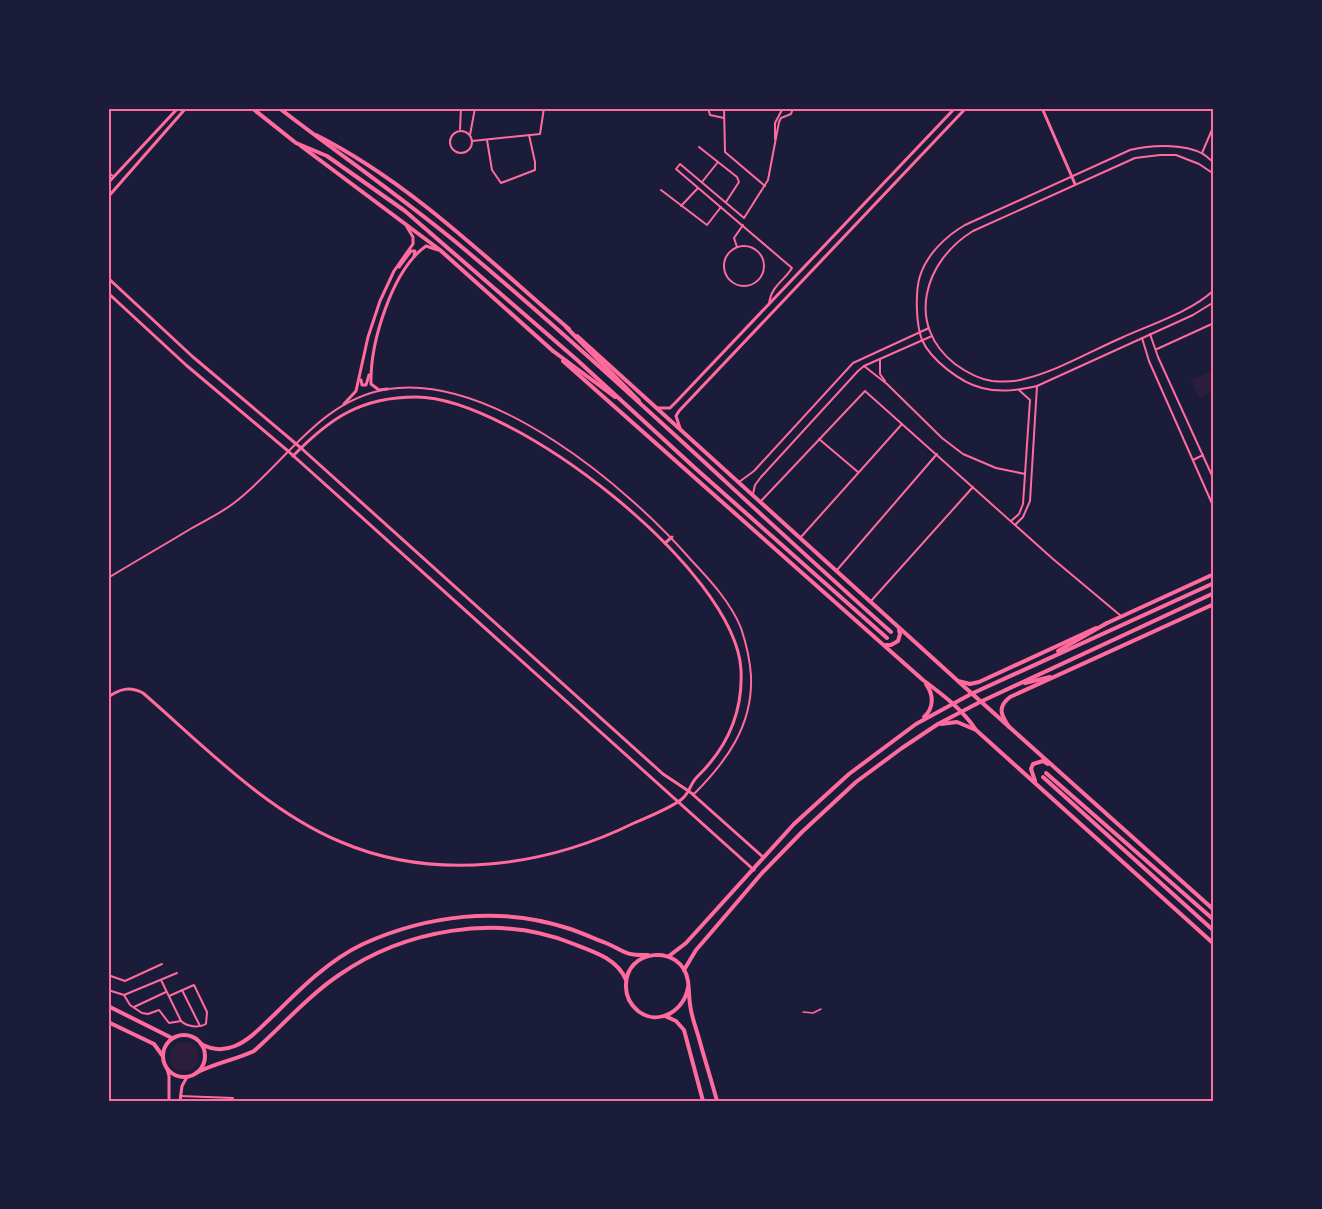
<svg xmlns="http://www.w3.org/2000/svg" width="1322" height="1209" viewBox="0 0 1322 1209" font-family="Quicksand,sans-serif">
<style>
.green{fill:#2a1e3b}
.lines{fill:none;stroke-linecap:round;stroke-linejoin:round}
.service{stroke:#ff6b9d;stroke-width:1.5}
.minor{stroke:#ff6b9d;stroke-width:2}
.tertiary{stroke:#ff6b9d;stroke-width:3}
.secondary{stroke:#ff6b9d;stroke-width:4}
.primary{stroke:#ff6b9d;stroke-width:4}
.neatline{fill:none;stroke:#ff6b9d;stroke-width:2}
</style>
<rect width="100%" height="100%" fill="#1b1b3a"/>
<g class="green">
<polygon points="1214,369 1214,391 1199,398 1191,380"/>
<circle cx="184" cy="1057" r="15"/>
</g>
<g class="lines">
<polyline class="service" points="803,1012 813,1013 821,1009"/>
<g class="minor">
<polyline points="708,108 710,115 724,118"/>
<polyline points="724,108 725,152 765,186"/>
<polyline points="460,129 461,108"/>
<circle cx="461" cy="142" r="11"/>
<polyline points="470,135 475,108"/>
<polyline points="775,139 775,123 783,108"/>
<polyline points="487,140 492,170 501,183 535,170 535,162 529,135"/>
<polyline points="472,141 540,134 544,108"/>
<polyline points="699,147 718,162 702,182"/>
<polyline points="1202,153 1214,125"/>
<polyline points="718,162 737,177 739,182 726,202"/>
<path d="M1214,163c-4,-3 -7,-7 -11,-9 -19,-11 -53,-9 -73,-4l-165,75c-19,11 -38,29 -45,51 -5,16 -4,48 2,64 9,20 39,43 60,48 19,5 37,2 55,-2l156,-71 21,-13"/>
<polyline points="108,172 114,177"/>
<path d="M1214,174l-15,-10 -23,-9h-16l-25,3 -162,73c-49,30 -68,94 -18,133 11,8 23,15 37,17 11,1 22,1 32,-2 33,-8 65,-27 97,-41 28,-13 70,-26 93,-48"/>
<polyline points="661,190 707,225 721,207"/>
<polyline points="681,206 698,188"/>
<circle cx="744" cy="266" r="20"/>
<polyline points="737,247 734,238 743,225"/>
<path d="M769,304c2,-18 15,-23 23,-36l-116,-99 4,-5 64,54 24,-38 11,-58 2,-4 10,-4 2,-6"/>
<polyline points="1150,334 1158,357 1214,480"/>
<polyline points="1142,338 1149,361 1214,508"/>
<polyline points="1157,349 1214,323"/>
<polyline points="880,359 880,374 885,381"/>
<polyline points="864,366 887,384 942,438 963,454 996,468 1025,474"/>
<polyline points="819,439 858,472"/>
<polyline points="1193,460 1203,455"/>
<polyline points="739,482 754,471 853,363 929,328"/>
<polyline points="753,494 755,485 761,477 858,371 864,366 932,336"/>
<polyline points="761,501 865,391 1053,559 1121,616"/>
<polyline points="1011,521 1019,514 1023,504 1030,400 1019,390"/>
<polyline points="1015,525 1023,517 1030,501 1037,386"/>
<polyline points="801,537 902,424"/>
<polyline points="837,570 937,454"/>
<path d="M108,578c28,-17 56,-33 84,-50 14,-8 29,-15 42,-25 51,-39 85,-103 154,-114 104,-16 240,98 304,172 18,19 39,42 49,67 5,15 9,32 10,48 2,49 -24,85 -57,118l-2,-1"/>
<polyline points="871,601 973,487"/>
<polyline points="108,975 125,981 162,964"/>
<path d="M161,980l20,41c6,6 18,7 25,3l1,-12 -13,-27 -25,11"/>
<polyline points="108,990 124,995 130,1005 142,1013 148,1014 159,1010 169,1023 181,1021"/>
<polyline points="182,990 200,1026"/>
<polyline points="124,995 177,973"/>
<polyline points="134,1007 166,992"/>
<polyline points="180,1096 233,1098"/>
</g>
<g class="tertiary">
<polyline points="1042,108 1075,184"/>
<polyline points="108,183 178,108"/>
<polyline points="108,197 186,108"/>
<polyline points="399,267 411,251 415,251 414,256"/>
<polyline points="108,278 193,357 301,448 663,774 690,792 763,857"/>
<polyline points="108,293 186,365 288,451 754,870"/>
<polyline points="361,380 362,385 366,385 369,375"/>
<path d="M387,389l-8,1 -8,-6c-1,-41 21,-114 55,-138l12,4"/>
<polyline points="344,404 356,391 368,337 380,301 394,271 413,244 413,237 407,227"/>
<polyline points="657,408 670,408 676,402 955,108"/>
<polyline points="680,428 676,416 679,411 966,108"/>
<polyline points="665,543 672,537"/>
<path d="M108,697c12,-8 21,-11 35,-4 60,52 123,118 198,149 94,40 204,25 293,-19 16,-7 35,-14 48,-24 8,-7 8,-15 15,-22 30,-29 46,-65 44,-107 -5,-100 -228,-273 -325,-273 -55,0 -86,21 -123,59"/>
<polyline points="167,1069 169,1076 169,1101"/>
<polyline points="180,1101 182,1086 187,1077"/>
</g>
<g class="secondary">
<path d="M316,135c95,48 172,125 253,194"/>
<polyline points="301,146 440,250 553,351"/>
<polyline points="577,336 958,681 970,684 979,682 1096,628"/>
<path d="M563,361l360,319c20,15 39,29 53,50"/>
<polyline points="1105,624 1214,574"/>
<polyline points="886,645 891,645 898,641 900,634 899,630"/>
<polyline points="959,682 1214,910"/>
<polyline points="1025,683 1050,677"/>
<path d="M924,717c10,-9 10,-22 2,-33"/>
<polyline points="941,724 957,722 976,730 1214,944"/>
<path d="M1009,727c-8,-12 -12,-20 1,-30l204,-93"/>
<polyline points="1035,781 1031,769 1033,764 1043,761 1048,764"/>
<polyline points="669,956 686,943 794,824 849,774 916,724 971,694"/>
<polyline points="684,970 696,950 709,935 762,873 802,832 856,782 902,748 938,724 980,702 1214,593"/>
<path d="M688,987c-3,23 -29,40 -50,24 -7,-6 -12,-15 -12,-24 -2,-39 56,-44 62,-6 1,8 1,16 2,23 1,11 5,21 8,31 6,22 13,44 19,66"/>
<polyline points="108,1006 172,1038"/>
<polyline points="665,1016 676,1021 684,1030 703,1101"/>
<polyline points="108,1022 154,1044 162,1055"/>
<circle cx="184" cy="1056" r="21"/>
<path d="M201,1044c11,6 22,7 34,2 15,-6 27,-20 39,-31 26,-26 55,-55 89,-71 64,-29 137,-38 204,-16 13,4 26,10 39,15 19,8 18,13 42,12"/>
<path d="M196,1073c19,-10 39,-13 58,-22 28,-25 54,-55 85,-76 65,-45 157,-62 232,-32 21,8 46,15 55,37"/>
</g>
<g class="primary">
<polyline points="252,108 296,143 327,156 405,211 576,359 695,468 887,638"/>
<path d="M279,108c61,47 124,90 184,140 147,123 285,257 428,384"/>
<polyline points="566,327 639,401"/>
<polyline points="553,351 615,397"/>
<polyline points="1058,651 1107,623"/>
<polyline points="971,694 1214,583"/>
<polyline points="1046,773 1214,920"/>
<polyline points="1043,777 1214,931"/>
</g>
</g>
<rect width="1322" height="1209" fill="none" stroke="#1b1b3a" stroke-width="219"/>
<rect x="110" y="110" width="1102" height="990" class="neatline"/>
</svg>
